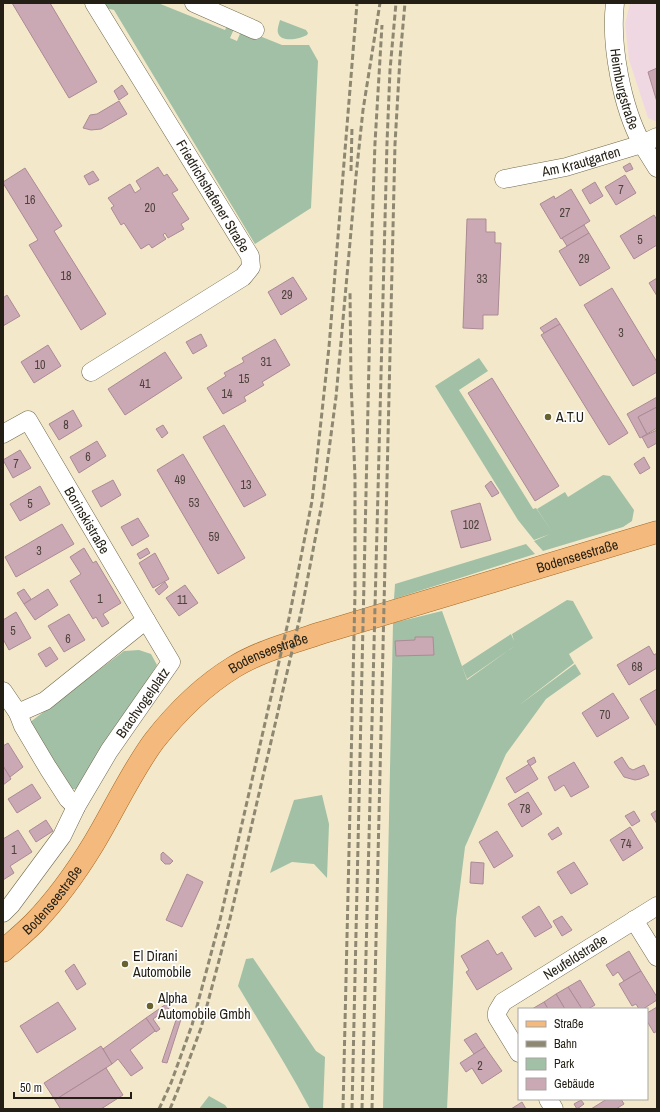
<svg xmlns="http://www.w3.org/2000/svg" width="660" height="1112" viewBox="0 0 660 1112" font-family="'Archivo Narrow',sans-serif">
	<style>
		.industrial { fill: #f0d8e2 }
		.green { fill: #a1c0a5 }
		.building { fill: #cba9b4; stroke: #ab8a95 }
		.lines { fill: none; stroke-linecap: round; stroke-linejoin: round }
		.minor-casing { stroke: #70684c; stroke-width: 19 }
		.primary-casing { stroke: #a66620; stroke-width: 23 }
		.minor { stroke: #fff; stroke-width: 18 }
		.primary { stroke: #f4ba7d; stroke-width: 22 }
		.rail { stroke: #8e8772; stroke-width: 3; stroke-dasharray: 6 3; stroke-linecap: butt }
		.poi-dot { fill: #68622f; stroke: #fff; stroke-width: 1.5 }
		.labels { text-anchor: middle; stroke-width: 3.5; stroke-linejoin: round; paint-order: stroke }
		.number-label { font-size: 12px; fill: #4d423c }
		.street-label { font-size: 14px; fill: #231f14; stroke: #fff }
		.poi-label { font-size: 14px; fill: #231f14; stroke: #fff; text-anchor: start }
	</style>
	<rect width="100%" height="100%" fill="#f3e9ca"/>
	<polygon class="industrial" points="630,3 657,3 657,122 648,118 629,60 625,24"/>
	<g class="green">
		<polygon points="102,3 158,3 225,30 227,26 234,29 230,38 237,41 242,29 282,45 309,45 318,61 311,208 255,244 114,10 105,8"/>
		<path d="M280 20 306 30 308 33 307 35C300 39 281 43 278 33 277 29 279 24 280 20Z"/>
		<polygon points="479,358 488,371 459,390 533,509 536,508 553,533 537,509 565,492 568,497 603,475 610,476 634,510 632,521 623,527 543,551 534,541 550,534 534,540 518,520 435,386"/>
		<polygon points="526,544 535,554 394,599 395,584"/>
		<polygon points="567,600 573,601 593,638 569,654 574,663 518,706 474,778 518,706 575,664 581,674 546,699 506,754 465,847 456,919 447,1109 383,1109 393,623 442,611 467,680 516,645 467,679 462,666 511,634 514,641 512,634"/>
		<polygon points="139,650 151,654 157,665 104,748 80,789 71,789 29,723 124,651"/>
		<polygon points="322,795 329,824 327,878 314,864 292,862 270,873 294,800"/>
		<path d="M253 958 316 1051 325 1057 323 1109H310C288 1067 262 1027 238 986L246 959Z"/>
		<polygon points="209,1096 225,1105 228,1109 199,1109"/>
	</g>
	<g class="building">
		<polygon points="12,3 50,3 97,82 69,98"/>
		<polygon points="657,68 657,102 648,72"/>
		<polygon points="122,85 128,94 119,100 114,91"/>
		<polygon points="119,101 127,114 101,129 91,130 83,128 90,115 97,114"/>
		<polygon points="630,163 633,169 626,172 623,167"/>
		<polygon points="158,167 164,176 167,174 178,190 172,193 189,219 181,224 184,229 168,238 165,233 163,235 166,239 152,248 149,244 141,249 124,223 121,225 111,208 114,206 108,198 130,184 135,193 141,189 136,181"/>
		<polygon points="25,168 62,226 54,231 106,314 81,330 29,245 38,240 3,183 3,182"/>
		<polygon points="93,171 99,180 89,185 84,176"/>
		<polygon points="625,175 636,193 616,205 605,187"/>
		<polygon points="595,182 603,196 590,204 582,190"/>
		<polygon points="571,189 590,221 561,239 540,204 554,196 555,199"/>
		<polygon points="654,215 657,220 657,245 634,259 620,236"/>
		<polygon points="467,219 486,219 486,232 495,232 495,243 501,243 498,315 483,315 483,329 463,328"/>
		<polygon points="584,225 589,233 567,246 562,238"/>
		<polygon points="589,233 610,268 580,286 559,251"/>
		<polygon points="293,277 307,299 281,315 268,292"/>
		<polygon points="657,278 657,296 649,283"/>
		<polygon points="612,288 657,362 657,372 633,386 584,305"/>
		<polygon points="7,295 20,316 3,326 3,298"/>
		<polygon points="556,318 560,324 544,333 540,328"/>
		<polygon points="560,324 628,433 609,445 541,335"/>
		<polygon points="201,334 207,346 193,354 186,342"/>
		<polygon points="275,339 290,365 262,382 264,385 244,397 246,401 223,414 207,388 226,376 224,373 244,362 242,358"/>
		<polygon points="48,345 61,366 34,383 21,362"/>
		<polygon points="165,352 182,378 125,415 108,389"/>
		<polygon points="492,378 559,486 535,501 468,393"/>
		<polygon points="657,397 657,407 638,417 647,434 640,438 627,414"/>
		<polygon points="657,407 657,428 647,434 638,417"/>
		<polygon points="73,410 82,426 59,440 49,424"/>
		<polygon points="163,425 168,433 162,438 156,429"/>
		<polygon points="224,425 266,495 244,507 203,437"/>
		<polygon points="657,430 657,443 648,448 642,437"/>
		<polygon points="97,441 106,456 79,473 70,457"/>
		<polygon points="20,450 31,468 13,478 3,460"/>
		<polygon points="183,454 245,558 218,574 157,470"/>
		<polygon points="644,457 650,468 640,474 634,464"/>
		<polygon points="113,480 121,495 101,507 92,491"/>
		<polygon points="491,481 499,493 492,497 485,486"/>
		<polygon points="40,486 50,504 20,521 10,504"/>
		<polygon points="480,503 491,540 461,548 451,511"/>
		<polygon points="138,518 149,536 132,546 121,527"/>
		<polygon points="62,524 74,544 16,577 5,557"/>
		<polygon points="84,548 93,563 96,561 121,603 103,614 109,623 102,627 96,617 93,619 70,581 81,574 70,557"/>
		<polygon points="147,548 150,553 140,559 137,554"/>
		<polygon points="155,553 169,579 153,588 139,563"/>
		<polygon points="165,582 168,587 159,595 155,590"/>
		<polygon points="185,585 198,603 179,616 166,598"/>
		<polygon points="24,589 31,599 24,604 17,593"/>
		<polygon points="48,589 58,605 35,620 24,604"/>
		<polygon points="16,612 31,638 9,650 3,639 3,620"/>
		<polygon points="69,614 85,640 64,652 48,626"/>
		<polygon points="415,637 433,637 434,655 396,656 395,641 415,640"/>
		<polygon points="649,646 654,655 657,653 657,668 629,685 617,665"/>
		<polygon points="50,647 58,659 46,667 38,654"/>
		<polygon points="657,689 657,727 640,699"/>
		<polygon points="613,693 629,718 597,737 582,713"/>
		<polygon points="8,743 23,767 10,777 3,766 3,746"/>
		<polygon points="534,757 536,762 530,766 527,761"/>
		<polygon points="622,757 629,768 633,770 644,765 649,775 640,779 635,780 624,777 614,762"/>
		<polygon points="574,762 589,787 571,797 564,785 555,791 548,777"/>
		<polygon points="529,764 538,779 515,793 506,778"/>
		<polygon points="3,766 11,779 3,785"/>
		<polygon points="32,784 41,798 17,813 8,799"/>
		<polygon points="528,792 542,814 522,827 508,804"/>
		<polygon points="657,810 657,824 651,814"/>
		<polygon points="634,811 640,821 632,826 625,816"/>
		<polygon points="46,820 53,831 36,842 29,831"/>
		<polygon points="558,827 562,834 552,840 548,834"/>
		<polygon points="630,827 643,848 623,861 610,840"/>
		<polygon points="18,830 32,852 10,866 14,873 3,880 3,839"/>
		<polygon points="497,831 513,856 494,868 479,842"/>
		<polygon points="163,852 173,861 170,864 165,864 161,860 161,854"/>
		<polygon points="471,862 484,863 483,884 470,883"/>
		<polygon points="574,862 588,884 571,894 557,872"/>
		<polygon points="187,874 203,882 182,927 166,920"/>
		<polygon points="539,906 552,927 535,937 522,917"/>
		<polygon points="562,916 572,930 562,936 553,921"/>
		<polygon points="488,940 497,955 502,952 512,969 477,990 466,972 469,970 461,956"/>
		<polygon points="629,951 641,971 624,981 618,972 613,976 606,965"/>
		<polygon points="74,964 86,984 77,990 65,971"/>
		<polygon points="641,971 657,997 657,1000 643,1009 639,1009 636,1004 632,1006 619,984"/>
		<polygon points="580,980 595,1005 588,1009 582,1009 568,987"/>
		<polygon points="568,987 582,1009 565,1009 556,994"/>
		<polygon points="556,994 565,1009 548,1009 544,1002"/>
		<polygon points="58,1002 76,1029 37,1053 20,1026"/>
		<polygon points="169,1002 172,1006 153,1019 160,1029 156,1032 146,1018"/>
		<polygon points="544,1002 548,1009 532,1009"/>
		<polygon points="657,1007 657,1031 654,1033 647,1021 647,1013"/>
		<polygon points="179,1011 183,1013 167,1063 162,1062"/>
		<polygon points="146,1018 155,1031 130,1050 143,1068 131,1076 118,1059 112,1064 103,1049"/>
		<polygon points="476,1033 485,1047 474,1054 464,1040"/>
		<polygon points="101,1046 112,1064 55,1100 44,1083"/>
		<polygon points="485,1047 502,1071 482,1084 472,1068 466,1072 460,1063"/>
		<polygon points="106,1068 123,1095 101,1109 59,1109 60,1108 55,1100"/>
		<polygon points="607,1099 621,1099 624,1104 616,1109 591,1109"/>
		<polygon points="581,1100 584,1104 577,1109 574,1104"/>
		<polygon points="522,1102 526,1109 511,1109"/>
	</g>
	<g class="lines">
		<g class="minor-casing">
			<g id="minor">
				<polyline points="194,3 255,30"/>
				<path id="s1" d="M615 3C610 45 622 107 642 144 647 152 652 160 657 168"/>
				<path id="s2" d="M504 179 566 167 642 144 657 137"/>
				<polyline points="91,372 243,277 251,267 250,256 94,3"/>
				<path id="s3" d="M3 434 28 420 146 620"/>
				<polyline points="3,691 18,713 23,726 48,768 68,799 76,807"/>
				<path id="s4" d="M3 913 11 905 62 836 76 807 109 751 171 662 146 620 45 701 18 713"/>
				<polyline points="634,920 657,957"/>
				<path id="s5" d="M519 1053 497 1017V1012L503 1002 657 906"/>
				<polyline points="548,1099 554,1109"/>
			</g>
		</g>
		<g class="primary-casing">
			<g id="primary">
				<path id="s6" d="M3 951C13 942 24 933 34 923 57 899 77 871 94 843 114 810 131 772 154 741 176 713 203 686 234 667 260 651 291 643 321 633L657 532"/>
			</g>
		</g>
		<use href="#minor" class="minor"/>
		<use href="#primary" class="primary"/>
		<g class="rail">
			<polyline points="351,171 352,127"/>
			<polyline points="159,1109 171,1083 192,1025 220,920 289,618 312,501 317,458 329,347 357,3"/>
			<polyline points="170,1109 179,1087 201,1028 229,923 302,608 322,503 336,397 356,176 363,110 380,3"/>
			<polyline points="343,1109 355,593 355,478 351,381 350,291"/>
			<polyline points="352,1109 372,230 375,143 382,25"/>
			<polyline points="362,1109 387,143 390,70 396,3"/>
			<polyline points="372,1109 395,144 400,58 405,3"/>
		</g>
	</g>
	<g class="poi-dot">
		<circle cx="548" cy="417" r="4"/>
		<circle cx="125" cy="964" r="4"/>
		<circle cx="150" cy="1006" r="4"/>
	</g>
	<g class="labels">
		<g class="number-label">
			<text x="621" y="194">7</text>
			<text x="30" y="204">16</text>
			<text x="150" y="212">20</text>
			<text x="565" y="217">27</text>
			<text x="640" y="244">5</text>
			<text x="584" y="263">29</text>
			<text x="66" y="280">18</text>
			<text x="482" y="283">33</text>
			<text x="287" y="299">29</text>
			<text x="621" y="337">3</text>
			<text x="266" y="366">31</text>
			<text x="40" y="369">10</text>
			<text x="244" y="383">15</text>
			<text x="145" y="388">41</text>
			<text x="227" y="398">14</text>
			<text x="66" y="429">8</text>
			<text x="88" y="461">6</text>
			<text x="16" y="468">7</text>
			<text x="180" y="484">49</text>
			<text x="246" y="489">13</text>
			<text x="194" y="507">53</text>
			<text x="30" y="508">5</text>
			<text x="471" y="529">102</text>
			<text x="214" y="541">59</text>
			<text x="39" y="555">3</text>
			<text x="100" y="603">1</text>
			<text x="182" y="604">11</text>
			<text x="13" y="635">5</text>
			<text x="68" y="643">6</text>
			<text x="637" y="671">68</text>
			<text x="605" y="719">70</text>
			<text x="525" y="813">78</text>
			<text x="626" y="848">74</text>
			<text x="14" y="854">1</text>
			<text x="480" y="1070">2</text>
		</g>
		<g class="street-label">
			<text dy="5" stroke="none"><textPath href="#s1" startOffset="87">Heimburgstraße</textPath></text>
			<text dy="5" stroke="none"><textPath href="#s2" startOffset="79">Am Krautgarten</textPath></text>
			<text transform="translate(213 196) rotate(59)" y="5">Friedrichshafener Straße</text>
			<text dy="5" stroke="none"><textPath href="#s3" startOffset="145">Borinskistraße</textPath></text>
			<text dy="5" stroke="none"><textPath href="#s6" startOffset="731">Bodenseestraße</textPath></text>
			<text dy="5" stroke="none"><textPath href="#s6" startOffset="407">Bodenseestraße</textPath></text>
			<text dy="5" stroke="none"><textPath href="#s4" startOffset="253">Brachvogelplatz</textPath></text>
			<text dy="5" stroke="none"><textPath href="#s6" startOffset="71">Bodenseestraße</textPath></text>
			<text dy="5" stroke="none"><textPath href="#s5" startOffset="144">Neufeldstraße</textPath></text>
		</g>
		<g class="poi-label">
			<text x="556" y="422">A.T.U</text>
			<text x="133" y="961">El Dirani<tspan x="133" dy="16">Automobile</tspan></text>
			<text x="158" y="1003">Alpha<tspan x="158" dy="16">Automobile Gmbh</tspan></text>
		</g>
	</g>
	<rect width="660" height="1112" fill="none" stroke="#231f14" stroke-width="8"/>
	<rect x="518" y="1008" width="130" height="92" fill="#ffffff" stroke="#a7a5a1"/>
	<rect x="526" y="1021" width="20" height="6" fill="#f4ba7d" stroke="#a7a5a1"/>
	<text x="554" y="1028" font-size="12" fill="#231f14">Straße</text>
	<rect x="526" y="1041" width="20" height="6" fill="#8e8772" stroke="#a7a5a1"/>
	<text x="554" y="1048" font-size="12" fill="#231f14">Bahn</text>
	<rect x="526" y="1058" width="20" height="12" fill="#a1c0a5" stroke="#a7a5a1"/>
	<text x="554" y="1068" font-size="12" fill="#231f14">Park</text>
	<rect x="526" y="1078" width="20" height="12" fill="#cba9b4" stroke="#a7a5a1"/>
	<text x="554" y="1088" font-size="12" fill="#231f14">Gebäude</text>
	<path d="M14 1092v6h117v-6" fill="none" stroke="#231f14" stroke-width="2"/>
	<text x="20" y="1092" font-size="12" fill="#231f14" stroke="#ffffff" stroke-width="3" paint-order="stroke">50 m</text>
</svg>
